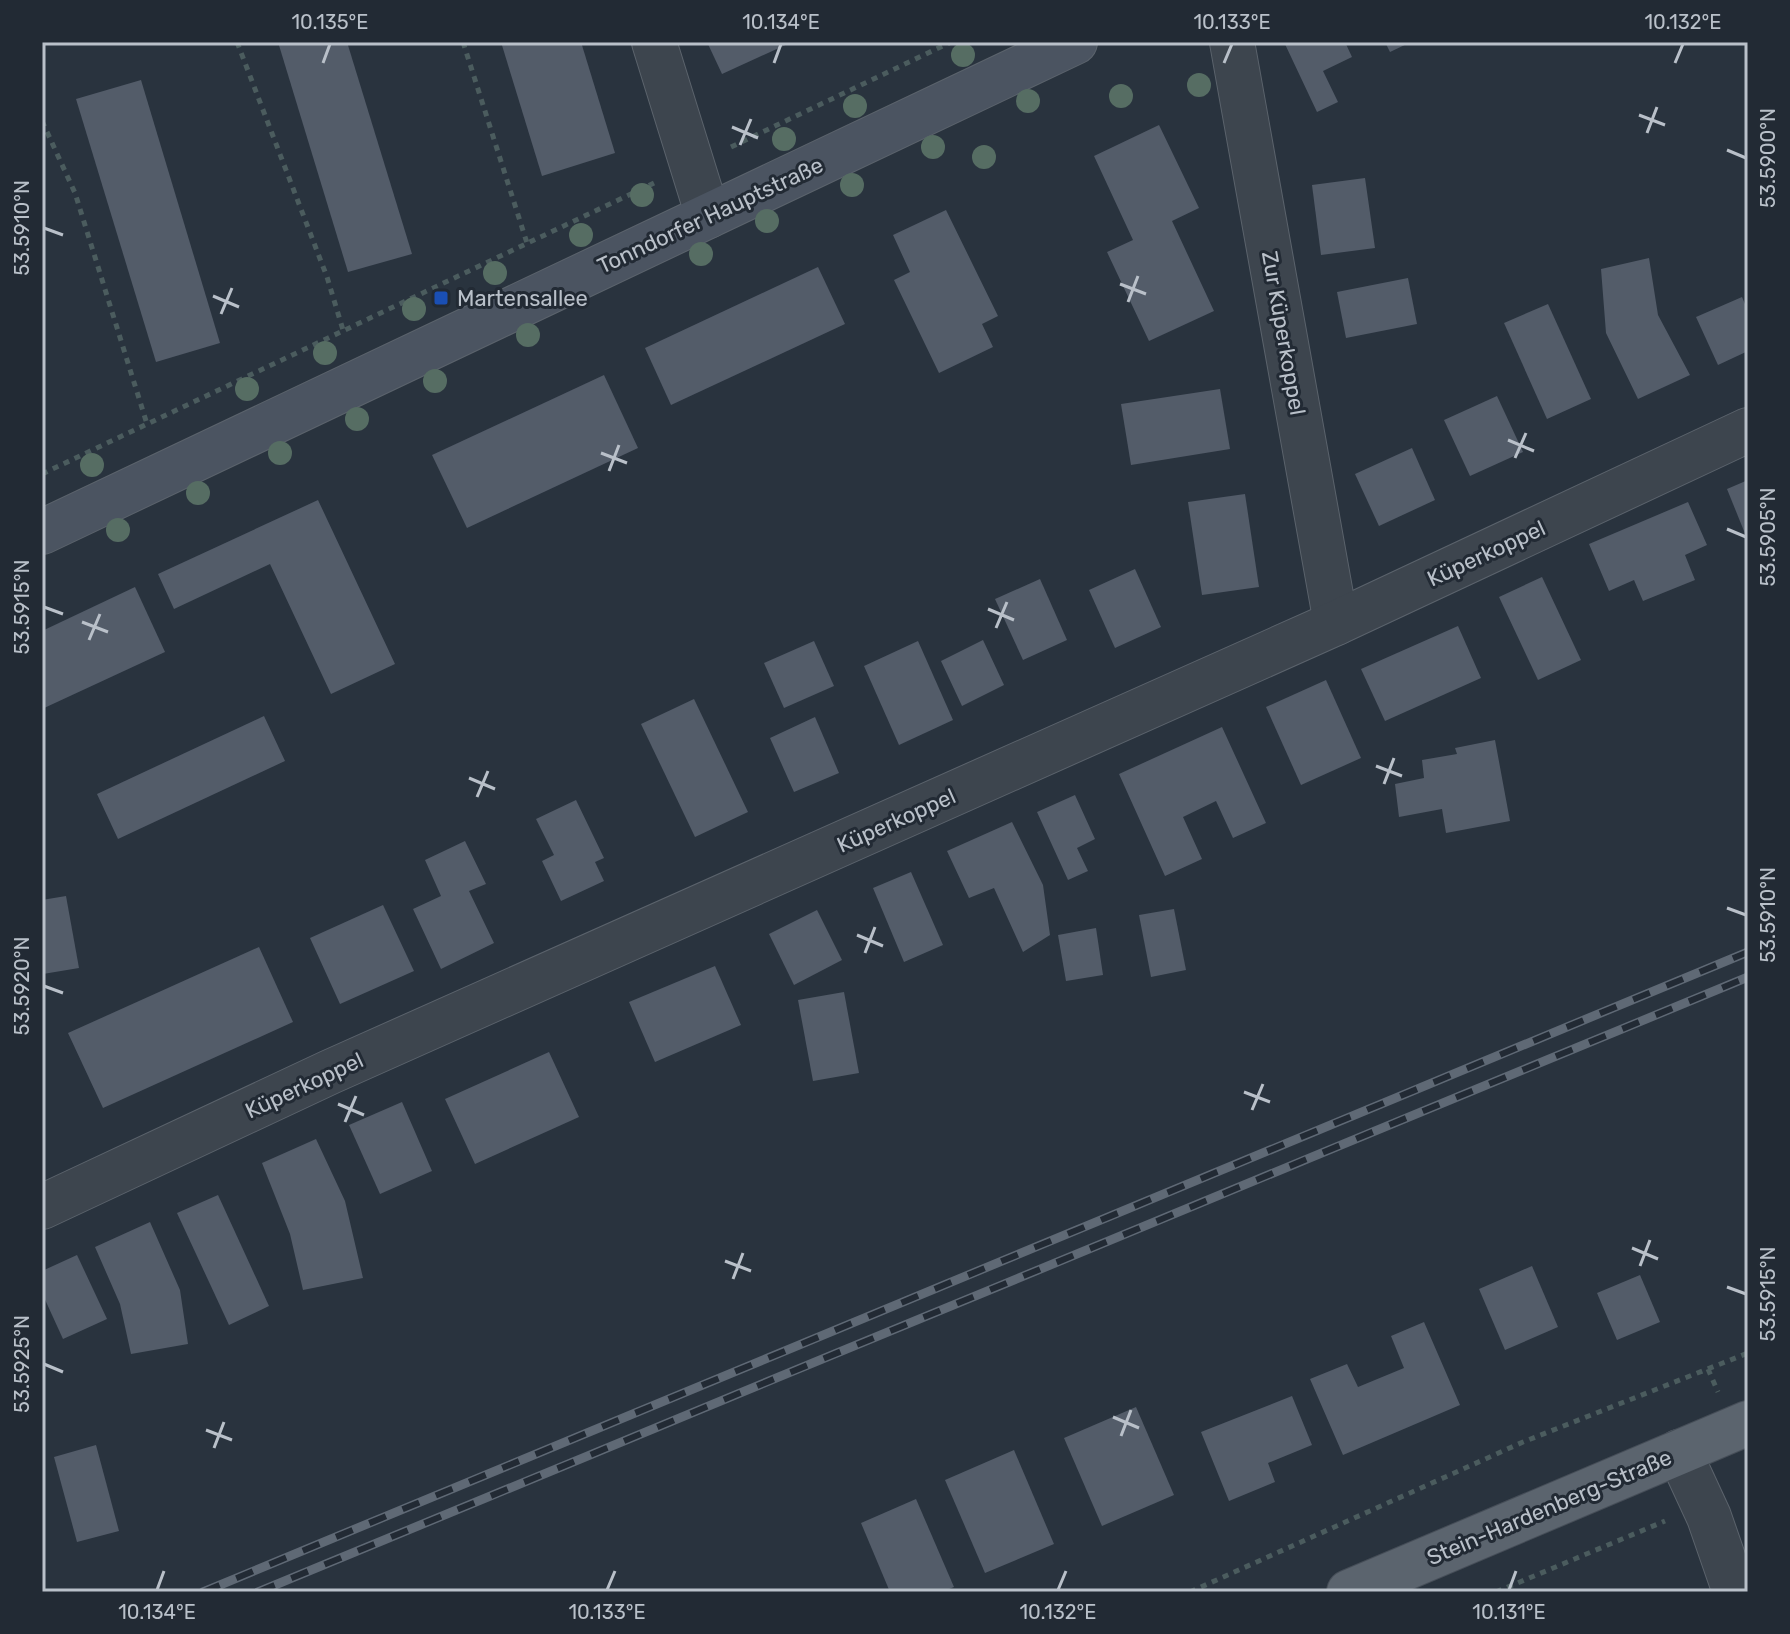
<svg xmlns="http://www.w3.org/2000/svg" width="1790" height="1634" viewBox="0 0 1790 1634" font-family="Rubik,sans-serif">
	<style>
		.building { fill: #535c69 }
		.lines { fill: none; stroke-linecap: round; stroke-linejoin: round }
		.minor-casing { stroke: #5b636c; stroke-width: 46 }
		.secondary-casing { stroke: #5b636c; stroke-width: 46 }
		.primary-casing { stroke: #464e58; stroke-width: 46 }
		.path { stroke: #4b5c5e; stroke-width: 5; stroke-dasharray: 6 6; stroke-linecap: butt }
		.minor { stroke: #3d454e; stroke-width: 44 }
		.secondary { stroke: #4b5461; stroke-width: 44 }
		.primary { stroke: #5b646e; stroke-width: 44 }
		.rail-casing { stroke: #5f6975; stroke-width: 9 }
		.rail { stroke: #222a34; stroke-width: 6; stroke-dasharray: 18; stroke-linecap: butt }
		.tree { fill: #566d63 }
		.ticks { fill: none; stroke: #b9c0c9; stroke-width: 3 }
		.transit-dot { fill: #1a4fb4; stroke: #222a34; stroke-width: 3 }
		.labels { text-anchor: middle; stroke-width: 6; stroke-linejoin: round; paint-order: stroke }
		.street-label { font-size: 22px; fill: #b9c0c9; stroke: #222a34 }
		.poi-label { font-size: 22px; fill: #b9c0c9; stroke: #222a34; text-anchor: start }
		.neatline { fill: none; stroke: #b9c0c9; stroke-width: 3 }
		.ticks-label { font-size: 20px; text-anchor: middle; fill: #b9c0c9 }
	</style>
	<rect width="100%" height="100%" fill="#29333e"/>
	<g class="building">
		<polygon points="278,42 347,42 412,254 348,272"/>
		<polygon points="501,42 581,42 615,153 542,176"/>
		<polygon points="707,42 792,42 722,74"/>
		<polygon points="1284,42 1345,42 1352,57 1323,71 1338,102 1317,112"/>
		<polygon points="1385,42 1411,42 1390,52"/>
		<polygon points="141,80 220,343 156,362 76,99"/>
		<polygon points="1159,125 1199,208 1172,221 1214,311 1149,341 1107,252 1133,240 1094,156"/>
		<polygon points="1365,178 1375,248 1321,255 1312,185"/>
		<polygon points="946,210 998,316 982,324 993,347 939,373 894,280 910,272 893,235"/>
		<polygon points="1649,258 1658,315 1690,375 1638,399 1606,333 1601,269"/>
		<polygon points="818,267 845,324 671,405 645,348"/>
		<polygon points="1408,278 1417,324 1346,338 1337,292"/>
		<polygon points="1742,297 1748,311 1748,351 1718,365 1696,317"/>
		<polygon points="1548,304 1591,399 1547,419 1504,323"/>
		<polygon points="604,375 638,448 467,528 432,455"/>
		<polygon points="1220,389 1230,449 1131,465 1121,404"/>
		<polygon points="1497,396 1523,452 1470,476 1444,420"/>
		<polygon points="1412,448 1435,500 1379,526 1355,474"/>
		<polygon points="1748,480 1748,541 1727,489"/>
		<polygon points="1245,494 1259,587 1202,595 1188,502"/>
		<polygon points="318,500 395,664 331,694 270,564 174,609 158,574"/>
		<polygon points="1688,502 1707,545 1685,555 1695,580 1643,601 1634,580 1609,591 1589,544"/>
		<polygon points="1135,569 1161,627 1115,648 1089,590"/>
		<polygon points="1542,577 1581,660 1538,680 1499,597"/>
		<polygon points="1040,579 1067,640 1023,660 995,599"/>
		<polygon points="135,587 165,652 42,709 42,631"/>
		<polygon points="1458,626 1481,678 1385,721 1361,669"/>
		<polygon points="983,640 1004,685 962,706 941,661"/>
		<polygon points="814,641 834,686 784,708 764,663"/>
		<polygon points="918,641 953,720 899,745 864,666"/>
		<polygon points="1326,680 1361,758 1301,785 1266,707"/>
		<polygon points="694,699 748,812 695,837 641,724"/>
		<polygon points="264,716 285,761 118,839 97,794"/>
		<polygon points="815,717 839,773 794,792 770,738"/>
		<polygon points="1222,727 1266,823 1233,838 1216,801 1183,817 1202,859 1165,876 1119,774"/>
		<polygon points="1495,740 1510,821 1446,833 1442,809 1399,817 1395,784 1424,778 1422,760 1457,754 1455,748"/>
		<polygon points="1075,795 1095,839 1077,848 1088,871 1068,880 1037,812"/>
		<polygon points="576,800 604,858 595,862 604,881 561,901 542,861 554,855 536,819"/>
		<polygon points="1012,822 1043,885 1050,935 1023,952 994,888 969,898 947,851"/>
		<polygon points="465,841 486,884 469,891 494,943 441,969 413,909 441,896 425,860"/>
		<polygon points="911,872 943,945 904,962 873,888"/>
		<polygon points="66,896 79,968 43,974 42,900"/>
		<polygon points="383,905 414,971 340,1004 310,938"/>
		<polygon points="1174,909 1186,970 1151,977 1139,915"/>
		<polygon points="817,910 842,960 794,985 769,934"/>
		<polygon points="1096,928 1103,975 1066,981 1058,935"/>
		<polygon points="259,947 293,1022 103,1108 68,1033"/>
		<polygon points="715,966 741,1025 655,1062 629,1002"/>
		<polygon points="844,992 859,1073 813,1081 798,1000"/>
		<polygon points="549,1052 579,1117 475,1164 445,1099"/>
		<polygon points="402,1102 432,1171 380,1194 349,1125"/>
		<polygon points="316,1139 345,1201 363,1278 303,1290 290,1234 262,1163"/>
		<polygon points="218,1195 269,1306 229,1325 177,1213"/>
		<polygon points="150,1222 180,1290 188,1344 131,1354 120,1304 95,1247"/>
		<polygon points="77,1255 107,1319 63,1339 42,1293 42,1271"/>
		<polygon points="1532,1266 1558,1327 1505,1350 1479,1289"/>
		<polygon points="1640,1275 1660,1322 1617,1340 1597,1293"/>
		<polygon points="1424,1322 1460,1405 1343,1455 1310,1379 1347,1364 1358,1387 1404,1368 1391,1336"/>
		<polygon points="1292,1396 1312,1445 1268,1463 1275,1482 1229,1501 1201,1432"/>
		<polygon points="1136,1407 1174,1495 1102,1526 1064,1438"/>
		<polygon points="96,1445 119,1531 77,1542 54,1457"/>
		<polygon points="1014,1450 1054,1544 985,1573 945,1480"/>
		<polygon points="916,1499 954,1587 942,1592 890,1592 861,1523"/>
	</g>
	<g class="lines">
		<g class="minor-casing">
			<g id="minor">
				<polyline points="654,42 708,216"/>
				<polyline points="1232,42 1336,623"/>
				<polyline points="42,1207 330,1072 1336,623 1748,430"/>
				<polyline points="1679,1452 1709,1517 1735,1592"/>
			</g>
		</g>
		<g class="secondary-casing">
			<polyline id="secondary" points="42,532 1075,42"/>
		</g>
		<g class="primary-casing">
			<polyline id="primary" points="1349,1592 1748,1423"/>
		</g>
		<g class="path">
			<polyline points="237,42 327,277 343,330"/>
			<polyline points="463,42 527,243"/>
			<polyline points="42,44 47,42"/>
			<polyline points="42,121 75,193 147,424"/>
			<polyline points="731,147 951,42"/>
			<polyline points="42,474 654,183"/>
			<polyline points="1708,1369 1718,1392"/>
			<polyline points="1190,1592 1523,1442 1748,1353"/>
			<polyline points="1496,1592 1665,1521"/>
		</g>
		<use href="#minor" class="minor"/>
		<use href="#secondary" class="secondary"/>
		<use href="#primary" class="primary"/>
		<g class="rail-casing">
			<g id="rail">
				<polyline points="203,1592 1748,952"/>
				<polyline points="258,1592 1748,977"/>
			</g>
		</g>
		<use href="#rail" class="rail"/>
	</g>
	<g class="tree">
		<circle cx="963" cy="55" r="12"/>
		<circle cx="1199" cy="85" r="12"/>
		<circle cx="1121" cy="96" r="12"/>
		<circle cx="1028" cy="101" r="12"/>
		<circle cx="855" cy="106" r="12"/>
		<circle cx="784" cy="139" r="12"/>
		<circle cx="933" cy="147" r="12"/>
		<circle cx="984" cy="157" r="12"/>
		<circle cx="852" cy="185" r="12"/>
		<circle cx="642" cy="195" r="12"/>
		<circle cx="767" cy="221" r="12"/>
		<circle cx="581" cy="235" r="12"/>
		<circle cx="701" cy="254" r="12"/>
		<circle cx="495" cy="273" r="12"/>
		<circle cx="414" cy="309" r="12"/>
		<circle cx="528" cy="335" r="12"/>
		<circle cx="325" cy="353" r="12"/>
		<circle cx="435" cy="381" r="12"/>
		<circle cx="247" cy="389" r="12"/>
		<circle cx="357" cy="419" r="12"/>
		<circle cx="280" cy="453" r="12"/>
		<circle cx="92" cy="465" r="12"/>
		<circle cx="198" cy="493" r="12"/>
		<circle cx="118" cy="530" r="12"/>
	</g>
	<path class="ticks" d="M323 63 330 44M774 63 781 44M1224 63 1232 44M1675 63 1683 44M1639 115 1665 125M732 127 758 138M1647 133 1657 107M740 145 751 119M1727 150 1746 158M44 228 63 235M1120 284 1146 294M213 296 239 307M1128 302 1138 276M221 314 232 288M1508 440 1534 451M601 453 627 463M1515 458 1526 433M609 471 619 445M1727 529 1746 537M44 607 63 614M988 609 1014 620M82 622 108 632M996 628 1007 602M89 640 100 614M1376 766 1402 776M469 778 495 789M1384 784 1394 758M477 797 488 771M1727 908 1746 915M857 935 883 946M865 953 875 927M44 986 63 993M1244 1092 1270 1102M338 1104 364 1115M1252 1110 1263 1084M345 1122 356 1096M1632 1248 1658 1259M725 1261 751 1271M1640 1266 1650 1240M733 1279 743 1253M1727 1287 1746 1294M44 1364 63 1372M1113 1417 1139 1428M206 1430 232 1440M1121 1436 1131 1410M214 1448 224 1422M157 1590 164 1571M607 1590 615 1571M1058 1590 1066 1571M1509 1590 1516 1571"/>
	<rect class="transit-dot" x="433" y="290" width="16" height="16" rx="4"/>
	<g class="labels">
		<g class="street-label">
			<text transform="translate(710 215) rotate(-25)" y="8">Tonndorfer Hauptstraße</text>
			<text transform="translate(1284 333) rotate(80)" y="8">Zur Küperkoppel</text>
			<text transform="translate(1486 553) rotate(-25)" y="8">Küperkoppel</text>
			<text transform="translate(896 820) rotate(-24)" y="8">Küperkoppel</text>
			<text transform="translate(304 1085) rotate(-25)" y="8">Küperkoppel</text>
			<text transform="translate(1549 1507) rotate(-23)" y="8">Stein-Hardenberg-Straße</text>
		</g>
		<g class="poi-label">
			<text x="457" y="306">Martensallee</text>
		</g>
	</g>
	<rect width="1790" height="1634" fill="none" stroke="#222a34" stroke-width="88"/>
	<rect x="44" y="44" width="1702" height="1546" class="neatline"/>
	<g class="ticks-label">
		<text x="330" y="29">10.135°E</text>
		<text x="781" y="29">10.134°E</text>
		<text x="1232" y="29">10.133°E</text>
		<text x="1683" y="29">10.132°E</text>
		<text transform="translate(1768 158) rotate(-90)" y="7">53.5900°N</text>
		<text transform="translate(22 228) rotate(-90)" y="7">53.5910°N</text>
		<text transform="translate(1768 537) rotate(-90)" y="7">53.5905°N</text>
		<text transform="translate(22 607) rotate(-90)" y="7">53.5915°N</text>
		<text transform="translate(1768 915) rotate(-90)" y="7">53.5910°N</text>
		<text transform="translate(22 986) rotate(-90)" y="7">53.5920°N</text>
		<text transform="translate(1768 1294) rotate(-90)" y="7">53.5915°N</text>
		<text transform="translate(22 1364) rotate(-90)" y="7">53.5925°N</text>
		<text x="157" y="1619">10.134°E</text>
		<text x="607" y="1619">10.133°E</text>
		<text x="1058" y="1619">10.132°E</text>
		<text x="1509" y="1619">10.131°E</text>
	</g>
</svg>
